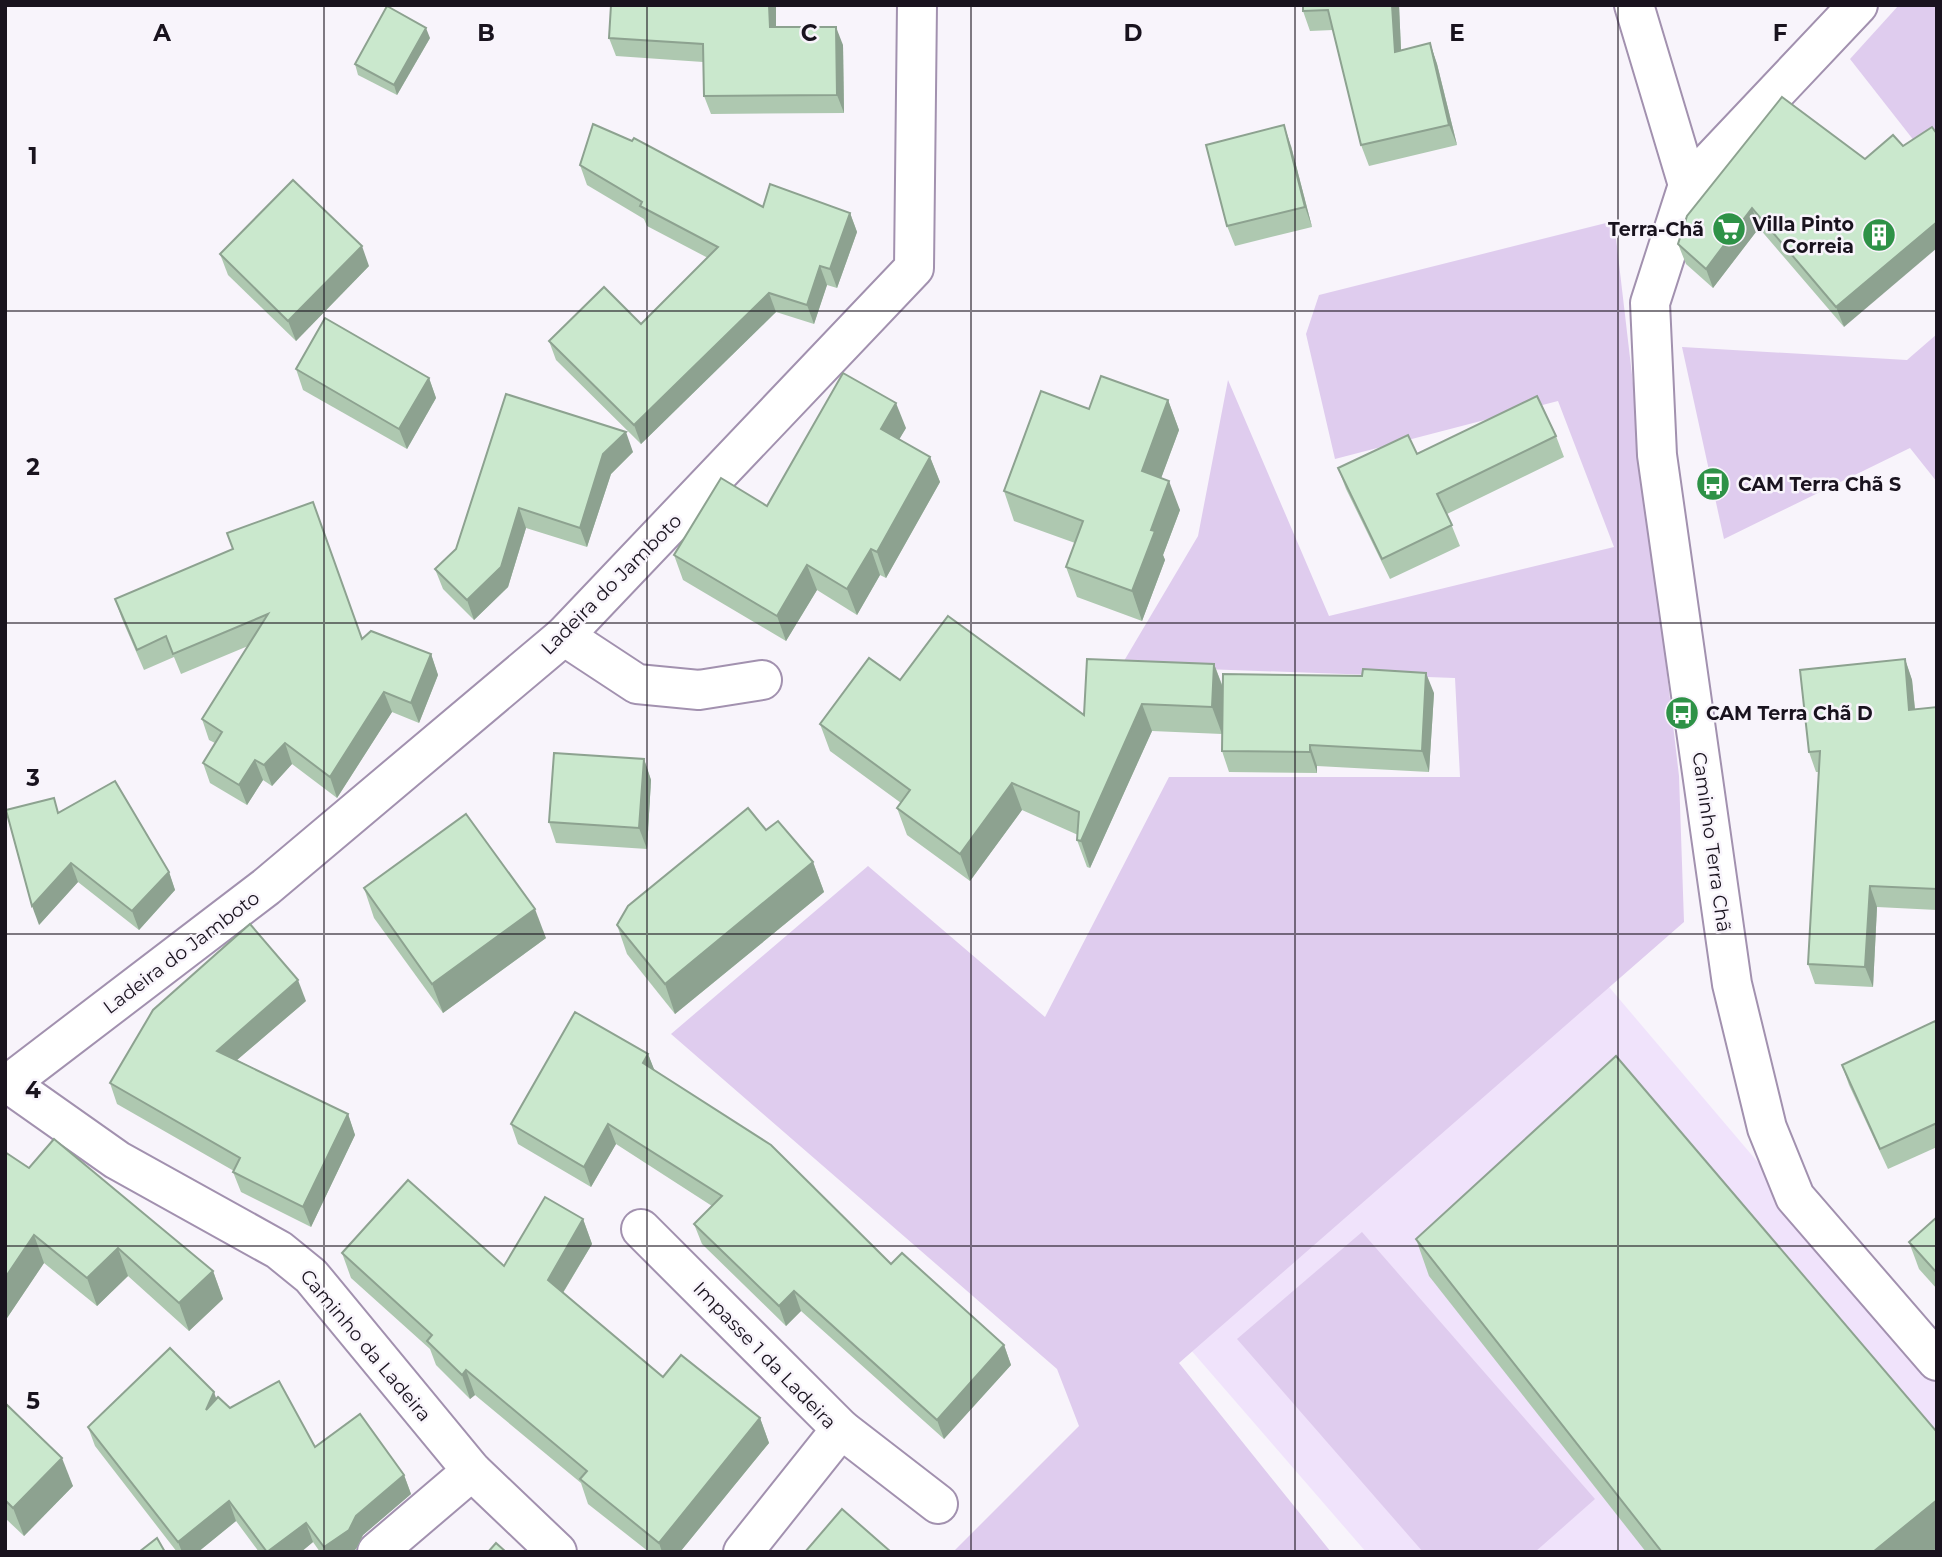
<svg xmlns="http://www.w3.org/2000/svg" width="1942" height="1557" viewBox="0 0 1942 1557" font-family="Montserrat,sans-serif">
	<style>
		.built { fill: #f0e3fb }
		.green { fill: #dfccee }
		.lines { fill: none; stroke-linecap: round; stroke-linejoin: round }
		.street-casing { stroke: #a291af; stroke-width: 42 }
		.street { stroke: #fff; stroke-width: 38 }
		.wall { fill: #aec8b0 }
		.shaded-wall { fill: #8da290 }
		.building { fill: #cae8cd; stroke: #8da290; stroke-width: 2 }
		.grid { fill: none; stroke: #19131e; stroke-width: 2; stroke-opacity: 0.55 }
		.labels { text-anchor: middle; stroke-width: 5; stroke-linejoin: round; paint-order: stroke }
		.poi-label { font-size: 19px; font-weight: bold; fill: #19131e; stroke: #f8f4fb; text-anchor: end }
		.street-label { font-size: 19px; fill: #19131e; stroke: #f8f4fb }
		.grid-label { font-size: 23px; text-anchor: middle; font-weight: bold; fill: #19131e; stroke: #f8f4fb; stroke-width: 5; stroke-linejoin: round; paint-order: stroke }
	</style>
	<rect width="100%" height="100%" fill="#f8f4fb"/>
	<polygon class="built" points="1587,961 1937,1373 1937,1552 1366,1552 1098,1243"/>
	<g class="green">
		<polygon points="1899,5 1937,5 1937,170 1850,59"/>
		<polygon points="1614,221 1679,776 1684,922 1179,1363 1331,1552 953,1552 1079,1426 1057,1369 671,1034 868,866 1045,1017 1169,777 1460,777 1455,678 1121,666 1198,536 1228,380 1329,616 1614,547 1558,401 1335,459 1306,334 1319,295"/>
		<polygon points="1937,334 1937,482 1910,448 1724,539 1682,347 1907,360"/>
		<polygon points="1362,1232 1595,1499 1535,1552 1423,1552 1237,1339"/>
	</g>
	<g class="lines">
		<g class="street-casing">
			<g id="street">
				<polyline points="1634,5 1688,185"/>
				<polyline points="1858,5 1688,185 1650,303 1657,455 1732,984 1767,1128 1795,1197 1937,1361"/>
				<polyline points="564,636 637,684 699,690 762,680"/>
				<polyline points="5,1081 117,1160 279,1250 311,1276 472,1471 557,1552"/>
				<polyline points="8,1084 266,887 564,636 914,268 917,5"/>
				<polyline points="641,1229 841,1429 743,1552"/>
				<polyline points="841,1429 938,1504"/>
				<polyline points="377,1552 472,1471"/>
			</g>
		</g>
		<use href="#street" class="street"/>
	</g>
	<g class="wall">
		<polygon points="611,5 776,5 776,27 843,45 844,113 711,114 704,96 703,62 616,56 609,38"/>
		<polygon points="1303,5 1399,5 1401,50 1430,43 1437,64 1457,145 1369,166 1361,145 1333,30 1310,31 1303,11"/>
		<polygon points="430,38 397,95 358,75 355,64"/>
		<polygon points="1782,97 1844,327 1759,228 1713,288 1686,264 1678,244"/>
		<polygon points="1291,146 1312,227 1235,246 1227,226"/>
		<polygon points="580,165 763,207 850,213 857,232 837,288 827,285 814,324 776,312 641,444 556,360 549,341 641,324 708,258 647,226 644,219 587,185"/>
		<polygon points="220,254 369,266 296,341 228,275"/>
		<polygon points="296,369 429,378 436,398 407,449 303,390"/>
		<polygon points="506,394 633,452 611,474 587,547 526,528 508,587 474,620 443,589 435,569 456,549"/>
		<polygon points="1168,400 1179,430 1161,478 1180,510 1163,555 1165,560 1142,621 1077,597 1066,567 1075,543 1014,521 1004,491 1089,409"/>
		<polygon points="906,428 899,439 930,457 940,482 886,578 880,575 857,615 817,590 786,641 683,580 674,555 767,506"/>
		<polygon points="1556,436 1564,457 1447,514 1460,546 1390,579 1346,489 1338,468 1417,454"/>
		<polygon points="233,549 363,639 431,654 438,675 419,723 392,712 337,798 292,764 272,786 263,780 247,805 210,783 203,763 215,743 209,740 202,719 248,646 181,674 174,657 144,670 122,619 115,599"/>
		<polygon points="1905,659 1912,680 1915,709 1937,707 1937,910 1877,907 1873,987 1815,984 1808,964 1819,772 1816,772 1809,752"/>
		<polygon points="1214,664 1223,687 1434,693 1429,772 1317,766 1317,773 1229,772 1222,751 1222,734 1152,731 1090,868 1087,867 1077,840 1078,835 1022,810 970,881 907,835 897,808 901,803 830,751 820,724 900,680 1084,715"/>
		<polygon points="644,759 651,780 647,849 556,843 549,822"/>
		<polygon points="59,812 169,872 175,890 139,930 78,882 39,925"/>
		<polygon points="766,830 813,862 824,892 675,1014 627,954 617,925"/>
		<polygon points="364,888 546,938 443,1013 374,918"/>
		<polygon points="306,1001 237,1060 348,1114 355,1135 311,1227 241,1192 233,1172 234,1171 117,1104 110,1083"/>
		<polygon points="1937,1026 1937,1147 1888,1169 1849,1085 1842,1065"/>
		<polygon points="648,1054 654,1070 891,1264 1004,1345 1011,1365 944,1439 801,1311 786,1326 702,1244 694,1224 712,1206 616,1144 591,1187 518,1144 511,1124"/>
		<polygon points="29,1168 213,1271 223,1299 189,1331 128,1276 97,1306 44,1263 5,1321"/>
		<polygon points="1937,1217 1937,1289 1919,1269 1909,1242"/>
		<polygon points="583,1219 592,1244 563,1293 663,1377 760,1418 769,1443 680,1552 649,1552 588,1504 581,1483 475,1395 470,1399 436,1365 430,1349 351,1278 342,1253 504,1266"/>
		<polygon points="1416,1239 1932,1552 1646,1552 1429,1276"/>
		<polygon points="216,1399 230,1408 315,1447 404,1475 411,1494 363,1535 356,1549 352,1552 320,1552 313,1542 301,1552 259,1552 236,1521 198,1552 177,1552 95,1446 88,1427"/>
		<polygon points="5,1403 73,1486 24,1536 5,1518"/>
	</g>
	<g class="shaded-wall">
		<polygon points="769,5 776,5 776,46 770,27"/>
		<polygon points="1392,5 1399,5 1402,72 1395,52"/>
		<polygon points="836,27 843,45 844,113 837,95"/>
		<polygon points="426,28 430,38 397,95 394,85"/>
		<polygon points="1430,43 1437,64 1457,145 1449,125"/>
		<polygon points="1284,125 1291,146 1312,227 1305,207"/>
		<polygon points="1752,208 1759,228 1713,288 1706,269"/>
		<polygon points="850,213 857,232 837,288 830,269"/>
		<polygon points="1937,222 1937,248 1844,327 1836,307"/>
		<polygon points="362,246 369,266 296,341 288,321"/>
		<polygon points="820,266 827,285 814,324 807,305"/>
		<polygon points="769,293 776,312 641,444 634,425"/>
		<polygon points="429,378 436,398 407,449 399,429"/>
		<polygon points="1168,400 1179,430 1153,500 1142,471"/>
		<polygon points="896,403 906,428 890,455 881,429"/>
		<polygon points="626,432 633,452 611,474 587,547 580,528 603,454"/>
		<polygon points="930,457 940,482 886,578 877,552"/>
		<polygon points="1169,481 1180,510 1163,555 1165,560 1142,621 1132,591 1151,530"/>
		<polygon points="519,508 526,528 508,587 474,620 467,600"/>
		<polygon points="871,549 880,575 857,615 847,589"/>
		<polygon points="807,565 817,590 786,641 777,616"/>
		<polygon points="431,654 438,675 419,723 411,703"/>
		<polygon points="1905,659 1912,680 1917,730 1909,710"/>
		<polygon points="1214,664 1224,691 1222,734 1212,707"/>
		<polygon points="1426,673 1434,693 1429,772 1422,751"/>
		<polygon points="384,692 392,712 337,798 330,777"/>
		<polygon points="1142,704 1152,731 1090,868 1081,841"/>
		<polygon points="285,743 292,764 272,786 264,765"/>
		<polygon points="1310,745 1317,766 1317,773 1310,752"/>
		<polygon points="644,759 651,780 647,849 639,828"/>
		<polygon points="255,760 263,780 247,805 239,785"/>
		<polygon points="1012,783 1022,810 970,881 960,854"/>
		<polygon points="813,862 824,892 675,1014 665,984"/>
		<polygon points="71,863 78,882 39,925 32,906"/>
		<polygon points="169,872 175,890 139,930 132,911"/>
		<polygon points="1870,886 1877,907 1873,987 1865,967"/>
		<polygon points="535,909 546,938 443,1013 432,984"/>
		<polygon points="298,980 306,1001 224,1071 217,1051"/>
		<polygon points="648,1054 656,1074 643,1063"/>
		<polygon points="348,1114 355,1135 311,1227 303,1207"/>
		<polygon points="608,1124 616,1144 591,1187 584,1167"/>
		<polygon points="583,1219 592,1244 556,1304 548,1280"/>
		<polygon points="34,1235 44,1263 5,1321 5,1278"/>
		<polygon points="118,1248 128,1276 97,1306 87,1278"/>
		<polygon points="213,1271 223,1299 189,1331 179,1303"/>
		<polygon points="794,1291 801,1311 786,1326 779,1306"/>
		<polygon points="1004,1345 1011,1365 944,1439 937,1420"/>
		<polygon points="466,1370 475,1395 470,1399 462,1375"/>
		<polygon points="214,1392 221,1412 206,1410"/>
		<polygon points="760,1418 769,1443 680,1552 662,1552 659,1543"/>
		<polygon points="62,1458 73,1486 24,1536 13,1508"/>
		<polygon points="404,1475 411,1494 363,1535 356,1549 352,1552 325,1552 324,1547 356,1516"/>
		<polygon points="1937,1500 1937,1548 1932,1552 1873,1552"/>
		<polygon points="229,1501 236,1521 198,1552 182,1552 178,1542"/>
		<polygon points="306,1523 313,1542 301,1552 267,1552"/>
	</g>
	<g class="building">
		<polygon points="611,5 769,5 770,27 836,27 837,95 704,96 703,44 609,38"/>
		<polygon points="1303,5 1392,5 1395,52 1430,43 1449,125 1361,145 1328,10 1303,11"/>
		<polygon points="387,6 426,28 394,85 355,64"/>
		<polygon points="1782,97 1865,159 1893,135 1903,146 1932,127 1937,134 1937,222 1836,307 1752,208 1706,269 1678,244 1687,216"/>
		<polygon points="593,124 632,141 634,138 763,207 770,184 850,213 830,269 820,266 807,305 769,293 634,425 549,341 604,287 641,324 718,247 640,206 642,202 580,165"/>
		<polygon points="1284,125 1305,207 1227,226 1206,145"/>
		<polygon points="293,180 362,246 288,321 220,254"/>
		<polygon points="325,318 429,378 399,429 296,369"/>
		<polygon points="843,373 896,403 881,429 930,457 877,552 871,549 847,589 807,565 777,616 674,555 721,478 767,506"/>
		<polygon points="1101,376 1168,400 1142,471 1169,481 1151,530 1155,531 1132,591 1066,567 1083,521 1004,491 1041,391 1089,409"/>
		<polygon points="506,394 626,432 603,454 580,528 519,508 501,567 467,600 435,569 456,549"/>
		<polygon points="1537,396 1556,436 1437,494 1452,525 1382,559 1338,468 1408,435 1417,454"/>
		<polygon points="313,502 362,639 371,631 431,654 411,703 384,692 330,777 285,743 264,765 255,760 239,785 203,763 222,732 202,719 268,614 173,654 166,636 137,650 115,599 233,549 227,533"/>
		<polygon points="948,616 1084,715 1087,659 1214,664 1212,707 1142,704 1081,841 1077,840 1079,812 1012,783 960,854 897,808 910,790 820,724 869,658 900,680"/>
		<polygon points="1905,659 1909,710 1937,707 1937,889 1870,886 1865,967 1808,964 1820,751 1809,752 1800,670"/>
		<polygon points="1363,669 1426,673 1422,751 1310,745 1310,752 1222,751 1223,674 1362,676"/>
		<polygon points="554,753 644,759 639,828 549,822"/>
		<polygon points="115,781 169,872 132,911 71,863 32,906 6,810 54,798 58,813"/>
		<polygon points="748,808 766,830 778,821 813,862 665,984 617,925 628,906"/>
		<polygon points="466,814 535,909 432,984 364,888"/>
		<polygon points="250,924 298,980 217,1051 348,1114 303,1207 233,1172 240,1158 110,1083 153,1010"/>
		<polygon points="575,1012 648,1054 643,1063 771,1145 891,1264 902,1253 1004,1345 937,1420 794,1291 779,1306 694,1224 722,1196 608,1124 584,1167 511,1124"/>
		<polygon points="1935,1021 1937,1026 1937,1123 1880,1149 1842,1065"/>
		<polygon points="1616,1056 1937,1432 1937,1500 1873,1552 1662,1552 1416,1239"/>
		<polygon points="54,1139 213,1271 179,1303 118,1248 87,1278 34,1235 5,1278 5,1152 29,1168"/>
		<polygon points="408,1180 504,1266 545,1197 583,1219 548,1280 663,1377 681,1355 760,1418 659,1543 580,1479 587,1471 466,1370 462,1375 427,1341 432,1335 342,1253"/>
		<polygon points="1937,1217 1937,1273 1909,1242"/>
		<polygon points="170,1348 214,1392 206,1410 218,1397 230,1408 279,1381 315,1447 360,1414 404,1475 356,1516 349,1530 324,1547 306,1523 267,1552 229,1501 178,1542 88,1427"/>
		<polygon points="5,1403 62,1458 13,1508 5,1500"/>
		<polygon points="842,1509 891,1552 805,1552"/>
		<polygon points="157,1538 165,1552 139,1552"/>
		<polygon points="496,1543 506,1552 488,1552"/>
	</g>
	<path class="grid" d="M324 5V1552M647 5V1552M971 5V1552M1295 5V1552M1618 5V1552M5 311H1937M5 623H1937M5 934H1937M5 1246H1937"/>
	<defs>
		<g id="supermarket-disc" transform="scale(1.75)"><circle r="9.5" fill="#2e9247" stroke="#f8f4fb"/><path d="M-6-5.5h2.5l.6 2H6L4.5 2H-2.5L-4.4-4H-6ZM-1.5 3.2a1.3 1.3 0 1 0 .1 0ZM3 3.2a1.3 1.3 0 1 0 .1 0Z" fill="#fff"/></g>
		<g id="building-disc" transform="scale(1.75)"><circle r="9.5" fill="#2e9247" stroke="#f8f4fb"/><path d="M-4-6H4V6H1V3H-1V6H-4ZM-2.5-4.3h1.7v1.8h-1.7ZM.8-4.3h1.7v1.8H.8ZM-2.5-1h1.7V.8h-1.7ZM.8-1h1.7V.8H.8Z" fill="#fff"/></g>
		<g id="bus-disc" transform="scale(1.75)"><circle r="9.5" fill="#2e9247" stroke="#f8f4fb"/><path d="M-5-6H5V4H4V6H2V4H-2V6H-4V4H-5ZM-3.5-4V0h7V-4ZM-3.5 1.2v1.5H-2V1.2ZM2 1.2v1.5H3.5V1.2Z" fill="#fff"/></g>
	</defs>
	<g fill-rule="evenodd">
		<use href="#supermarket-disc" x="1729" y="229"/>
		<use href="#building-disc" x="1879" y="235"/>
		<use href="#bus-disc" x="1713" y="484"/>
		<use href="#bus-disc" x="1682" y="713"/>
	</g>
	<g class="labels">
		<g class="poi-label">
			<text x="1854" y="231">Villa Pinto<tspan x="1854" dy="22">Correia</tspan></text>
			<text x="1704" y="236">Terra-Chã</text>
			<text x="1738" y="491" text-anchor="start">CAM Terra Chã S</text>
			<text x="1706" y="720" text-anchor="start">CAM Terra Chã D</text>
		</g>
		<g class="street-label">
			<text transform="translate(611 584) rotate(-45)" y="7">Ladeira do Jamboto</text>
			<text transform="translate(1712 842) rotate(82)" y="7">Caminho Terra Chã</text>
			<text transform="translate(181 952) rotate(-37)" y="7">Ladeira do Jamboto</text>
			<text transform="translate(366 1345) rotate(50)" y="7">Caminho da Ladeira</text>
			<text transform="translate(765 1355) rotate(46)" y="7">Impasse 1 da Ladeira</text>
		</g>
	</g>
	<g class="grid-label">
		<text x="162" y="41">A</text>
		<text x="486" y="41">B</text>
		<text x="809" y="41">C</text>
		<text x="1133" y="41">D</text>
		<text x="1457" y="41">E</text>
		<text x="1780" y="41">F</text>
		<text x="33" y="164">1</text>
		<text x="33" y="475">2</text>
		<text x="33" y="786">3</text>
		<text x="33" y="1098">4</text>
		<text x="33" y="1409">5</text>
	</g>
	<rect width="1942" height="1557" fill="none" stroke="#19131e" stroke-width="14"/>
</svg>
